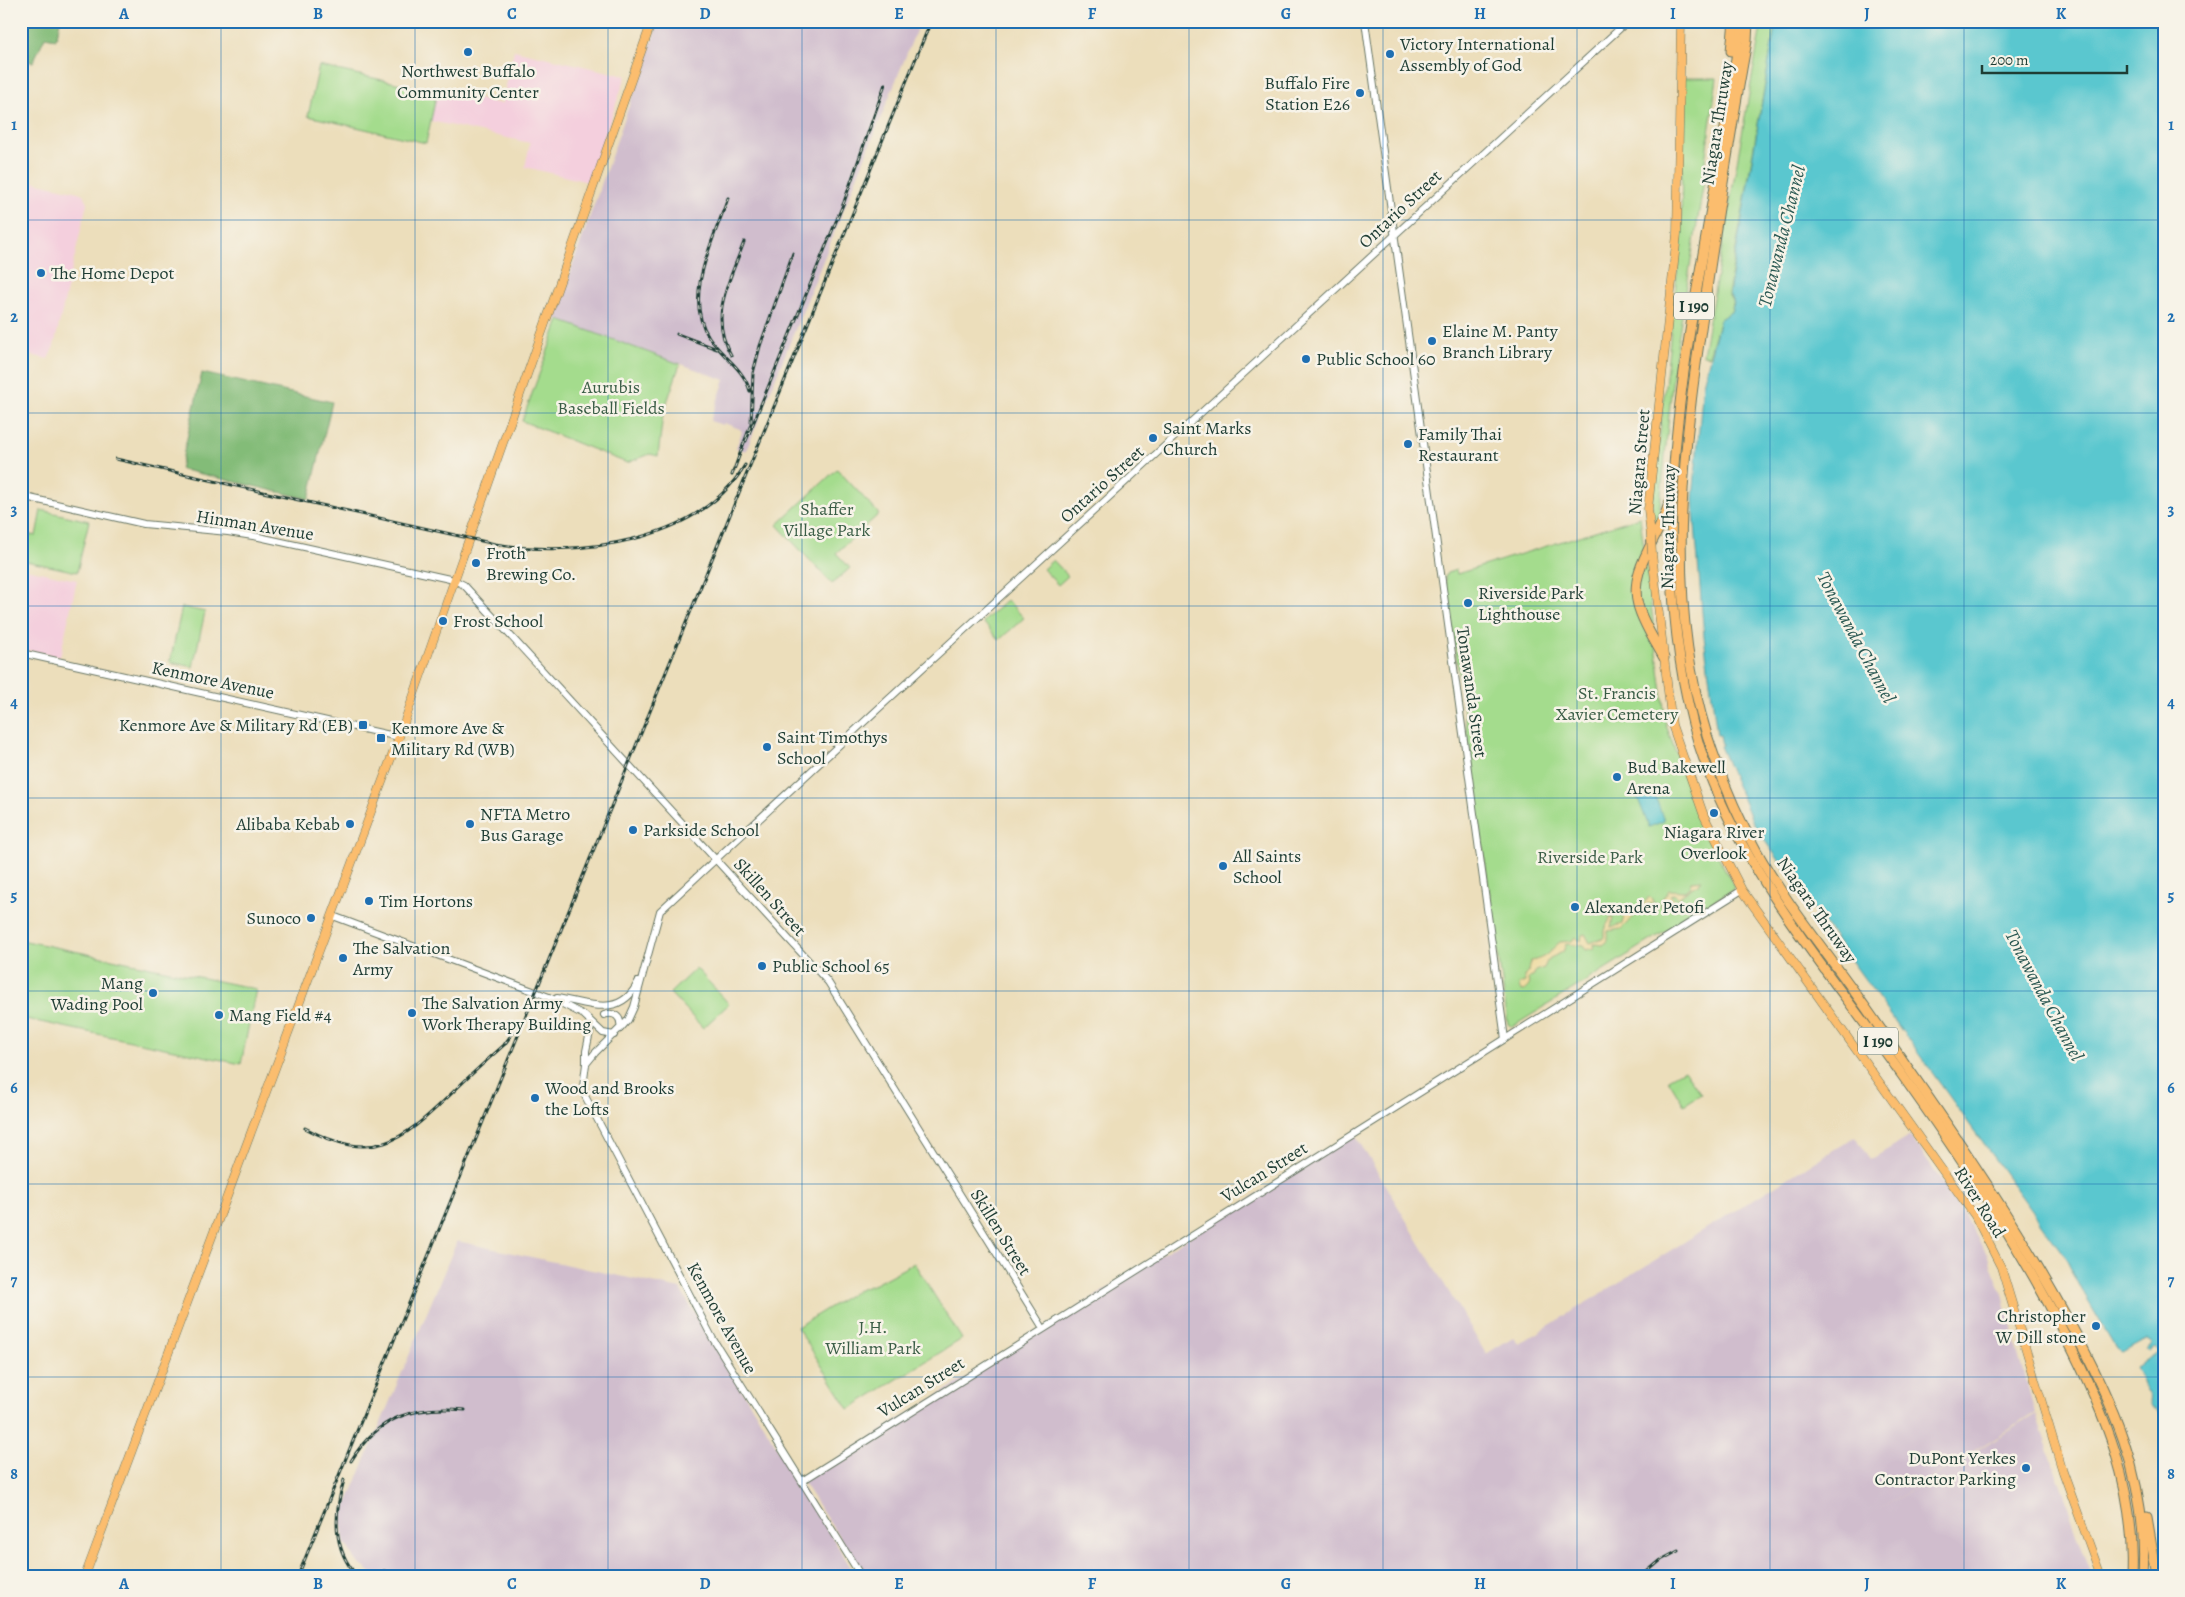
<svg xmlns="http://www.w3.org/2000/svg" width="2185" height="1597" viewBox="0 0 2185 1597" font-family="Alegreya,serif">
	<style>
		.built { fill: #f4cfdd }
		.industrial { fill: #d0bdcd }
		.green { fill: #a4dc8d; stroke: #628c60 }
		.forest { fill: #83bc78; stroke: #517c56 }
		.sand { fill: #eeda9e; stroke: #868c69 }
		.water { fill: #5ac7cf; stroke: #3c8282 }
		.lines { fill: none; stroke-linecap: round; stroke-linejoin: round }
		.minor-casing { stroke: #677563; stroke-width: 8 }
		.major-casing { stroke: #677563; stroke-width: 9 }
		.highway-casing { stroke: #677563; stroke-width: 11 }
		.minor { stroke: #fff; stroke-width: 6 }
		.major { stroke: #fbbd6e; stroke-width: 8 }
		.highway { stroke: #fbbd6e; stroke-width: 9 }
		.rail-casing { stroke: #1f3d34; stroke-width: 3 }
		.rail { stroke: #f7f3e8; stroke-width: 1; stroke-dasharray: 4; stroke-linecap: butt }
		.major-bridge-casing { stroke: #677563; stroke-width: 9; stroke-linecap: butt }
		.major-bridge { stroke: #fbbd6e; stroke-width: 8 }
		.grid { fill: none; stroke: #1f6fb2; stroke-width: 1; stroke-opacity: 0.55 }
		.poi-dot { fill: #1f6fb2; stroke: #f7f3e8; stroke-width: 2 }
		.labels { text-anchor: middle; stroke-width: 5; stroke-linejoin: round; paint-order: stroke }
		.shield { fill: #f7f3e8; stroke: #60746a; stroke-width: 1 }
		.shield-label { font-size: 16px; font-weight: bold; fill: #1f3d34 }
		.poi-label { font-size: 18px; fill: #1f3d34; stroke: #f7f3e8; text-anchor: start }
		.street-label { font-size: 18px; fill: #1f3d34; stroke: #f7f3e8 }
		.park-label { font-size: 18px; fill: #3a5d46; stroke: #f7f3e8 }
		.water-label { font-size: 19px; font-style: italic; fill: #2b5953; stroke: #f7f3e8 }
		.neatline { fill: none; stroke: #1f6fb2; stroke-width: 2 }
		.grid-label { font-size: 16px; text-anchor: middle; font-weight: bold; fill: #1f6fb2 }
	</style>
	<rect width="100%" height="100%" fill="#f7f3e8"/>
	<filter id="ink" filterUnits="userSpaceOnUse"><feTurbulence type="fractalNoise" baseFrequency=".02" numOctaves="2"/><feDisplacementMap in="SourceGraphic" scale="10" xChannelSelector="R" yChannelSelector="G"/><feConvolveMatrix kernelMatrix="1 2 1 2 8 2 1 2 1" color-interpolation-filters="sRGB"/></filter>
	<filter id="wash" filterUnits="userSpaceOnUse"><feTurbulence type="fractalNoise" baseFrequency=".0096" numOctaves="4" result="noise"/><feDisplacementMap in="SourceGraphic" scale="20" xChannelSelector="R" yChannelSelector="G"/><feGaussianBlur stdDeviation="1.12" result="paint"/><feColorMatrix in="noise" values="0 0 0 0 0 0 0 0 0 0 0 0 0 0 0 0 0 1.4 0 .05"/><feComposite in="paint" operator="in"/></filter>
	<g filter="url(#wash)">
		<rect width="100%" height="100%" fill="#ecdebb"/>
		<g class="built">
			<polygon points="514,50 626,76 588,182 525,167 530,143 431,121 438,90 502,104"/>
			<polygon points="21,179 78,192 83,194 87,203 54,346 48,359 21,353"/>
			<polygon points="21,568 77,580 60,657 21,649"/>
		</g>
		<g class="industrial">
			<polygon points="659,21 920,21 746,451 736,448 742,432 740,429 724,423 723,425 710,421 725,380 554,318"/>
			<polygon points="1354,1133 1486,1354 1513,1337 1519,1344 1856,1136 1870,1160 1910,1136 1956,1202 1987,1254 2003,1295 2035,1413 1877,1511 2036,1414 2092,1576 865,1576 802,1481"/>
			<polygon points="457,1241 680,1289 856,1576 376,1576 358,1563 344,1542 341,1518"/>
		</g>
		<g class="green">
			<polygon points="1762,21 1776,21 1728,294 1733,303 1731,312 1720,319 1709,356 1703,355"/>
			<polygon points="319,66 437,92 426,143 308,116"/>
			<polygon points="1683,78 1717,78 1704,168 1706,169 1674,364 1660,506 1659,519 1654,528 1652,507 1681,237"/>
			<polygon points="559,320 680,364 663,414 658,456 650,454 627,463 522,421"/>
			<polygon points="837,469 879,514 836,553 850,568 832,584 777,525"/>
			<polygon points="41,510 89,521 77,572 21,560 21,533 36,536"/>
			<polygon points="1640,517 1666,725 1702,826 1734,886 1733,889 1512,1027 1508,1024 1445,577 1447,573 1456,570 1457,574"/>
			<polygon points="1053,560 1068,576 1058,585 1043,569"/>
			<polygon points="1007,600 1024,618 999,640 983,622"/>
			<polygon points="182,607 205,612 193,667 170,662"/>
			<polygon points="21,940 256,989 241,1064 21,1018"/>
			<polygon points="696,968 729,1004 703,1028 670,993"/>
			<polygon points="1684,1070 1701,1094 1684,1105 1668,1079"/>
			<polygon points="914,1263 962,1339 849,1409 797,1327 856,1291 875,1284"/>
		</g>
		<g class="forest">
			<polygon points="21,21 60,21 56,39 45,37 33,62 21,60"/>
			<polygon points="202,373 332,402 309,499 180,469"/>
		</g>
		<path class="sand" d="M1702 880C1697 887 1685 889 1679 898L1674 894 1670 895 1676 901C1664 912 1658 902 1647 904L1621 929 1608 931V941L1603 945 1594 944V948L1586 950 1583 946 1566 944 1563 952 1548 959 1544 968 1535 971 1534 975 1528 978 1529 986 1524 991 1520 990 1519 984 1525 982 1524 975 1529 971 1531 961C1547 958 1548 952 1560 942L1572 941 1575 937 1581 941 1582 935 1585 934 1590 943 1604 938V930L1611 917 1613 918 1611 928 1622 924 1626 908 1639 909 1649 897 1652 898 1653 903 1663 905 1661 900 1669 890 1684 891 1690 887 1691 881Z"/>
		<g class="water">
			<polygon points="1776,21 2164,21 2164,1420 2158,1409 2153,1407 2150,1398 2151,1397 2135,1367 2158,1353 2157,1350 2155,1348 2148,1352 2146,1350 2153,1345 2147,1341 2140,1342 2122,1352 2116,1348 2085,1296 2066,1258 1765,841 1752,820 1720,746 1722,745 1720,735 1717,735 1704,637 1693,499 1703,384 1720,319 1731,312 1734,303 1729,294"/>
			<polygon points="1653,790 1664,821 1649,827 1637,796"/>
		</g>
	</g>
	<g filter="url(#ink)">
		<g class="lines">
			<g class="minor-casing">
				<g id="minor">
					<polyline points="1365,21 1505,1039"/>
					<polyline points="21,496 144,524 228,532 259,537 454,580 464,585 828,982 1043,1328"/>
					<polyline points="21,653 399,737"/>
					<polyline points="333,916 549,997 584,1015 603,1033 614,1035"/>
					<path d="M557 998C587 1003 621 1019 638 982"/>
					<polyline points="589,1020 591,1027 586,1051 586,1064 583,1087 585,1096 713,1339 861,1576"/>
					<polyline points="620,1029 628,1020 634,1007 660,911 878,709 1628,21"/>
					<path d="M586 1064 595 1053 620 1028C622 1017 614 1011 604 1015"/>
					<polyline points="802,1481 1742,890"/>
				</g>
			</g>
			<g class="major-casing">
				<g id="major">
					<polyline points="1651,537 1648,509 1677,234 1681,21"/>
					<polyline points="1652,554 1672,725 1704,816 1742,890 1975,1216 2001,1267 2063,1472 2101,1576"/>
					<polyline points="85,1576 399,737 652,21"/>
				</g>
			</g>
			<g class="highway-casing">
				<g id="highway">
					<path d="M1741 21C1713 254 1633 489 1693 724 1725 848 1811 949 1884 1050 1950 1141 2014 1235 2065 1335 2105 1413 2136 1487 2132 1576"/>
					<path d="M1748 21 1747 41C1732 123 1719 206 1707 288 1685 435 1662 590 1707 735 1720 775 1736 814 1756 850 1786 904 1826 951 1861 1001 1933 1103 2006 1206 2066 1316 2111 1398 2149 1479 2143 1576"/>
					<polyline points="1731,51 1734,21"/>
					<path d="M1664 658C1655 641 1643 624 1638 605 1628 569 1660 537 1669 503"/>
					<polyline points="2147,1517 2157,1576"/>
				</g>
			</g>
			<use href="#minor" class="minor"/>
			<use href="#major" class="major"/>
			<use href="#highway" class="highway"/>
			<g class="rail-casing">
				<g id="rail">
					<path d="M728 198C714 239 682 297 709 337 722 357 743 367 750 391"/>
					<polyline points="677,334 717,349"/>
					<path d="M731 355C708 315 730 281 744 242"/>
					<polyline points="746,441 844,202 885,84"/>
					<path d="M116 459 495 544C576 558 699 543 745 465"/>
					<polyline points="732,475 751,424 753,373 760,346 793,253"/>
					<path d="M305 1128C373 1164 400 1143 450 1095 468 1077 486 1061 504 1045L515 1030"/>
					<path d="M351 1461C378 1416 415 1405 465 1410"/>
					<path d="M344 1480C334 1514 332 1548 357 1576"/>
					<polyline points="384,1571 409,1576"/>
					<polyline points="435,1575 438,1576"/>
					<polyline points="298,1576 931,21"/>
					<polyline points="1642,1576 1661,1560 1678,1551"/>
				</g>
			</g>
			<use href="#rail" class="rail"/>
			<g class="major-bridge-casing">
				<polyline id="major-bridge" points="1651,537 1652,554"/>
			</g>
			<use href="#major-bridge" class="major-bridge"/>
		</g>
	</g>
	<path class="grid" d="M221 21V1576M415 21V1576M608 21V1576M802 21V1576M996 21V1576M1189 21V1576M1383 21V1576M1577 21V1576M1770 21V1576M1964 21V1576M21 220H2164M21 413H2164M21 606H2164M21 798H2164M21 991H2164M21 1184H2164M21 1377H2164"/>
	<g class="poi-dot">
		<circle cx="468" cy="52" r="5"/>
		<circle cx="1390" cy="54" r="5"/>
		<circle cx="1360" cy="93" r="5"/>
		<circle cx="41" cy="273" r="5"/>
		<circle cx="1432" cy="341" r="5"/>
		<circle cx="1306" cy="359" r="5"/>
		<circle cx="1153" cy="438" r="5"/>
		<circle cx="1408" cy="444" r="5"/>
		<circle cx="476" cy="563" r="5"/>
		<circle cx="1468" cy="603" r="5"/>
		<circle cx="443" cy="621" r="5"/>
		<rect x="358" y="720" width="10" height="10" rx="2.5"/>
		<rect x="376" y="733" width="10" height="10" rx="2.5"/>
		<circle cx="767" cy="747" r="5"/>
		<circle cx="1617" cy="777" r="5"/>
		<circle cx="1714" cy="813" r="5"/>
		<circle cx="350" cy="824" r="5"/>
		<circle cx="470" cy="824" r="5"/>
		<circle cx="633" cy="830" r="5"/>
		<circle cx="1223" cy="866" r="5"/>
		<circle cx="369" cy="901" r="5"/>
		<circle cx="1575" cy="907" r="5"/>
		<circle cx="311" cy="918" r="5"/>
		<circle cx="343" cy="958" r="5"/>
		<circle cx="762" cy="966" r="5"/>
		<circle cx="153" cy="993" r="5"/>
		<circle cx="412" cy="1013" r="5"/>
		<circle cx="219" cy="1015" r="5"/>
		<circle cx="535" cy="1098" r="5"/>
		<circle cx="2096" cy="1326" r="5"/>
		<circle cx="2026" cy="1468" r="5"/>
	</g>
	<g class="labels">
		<g class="shield">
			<rect x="1674" y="292.5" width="40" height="27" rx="4"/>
			<rect x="1858" y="1027.5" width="40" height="27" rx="4"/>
		</g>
		<g class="shield-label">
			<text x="1694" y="312">I 190</text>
			<text x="1878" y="1047">I 190</text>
		</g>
		<g class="poi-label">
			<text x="1400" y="50">Victory International<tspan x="1400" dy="21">Assembly of God</tspan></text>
			<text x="468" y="77" text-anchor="middle">Northwest Buffalo<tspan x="468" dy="21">Community Center</tspan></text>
			<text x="1350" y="89" text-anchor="end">Buffalo Fire<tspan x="1350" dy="21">Station E26</tspan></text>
			<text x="51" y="279">The Home Depot</text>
			<text x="1442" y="337">Elaine M. Panty<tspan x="1442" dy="21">Branch Library</tspan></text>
			<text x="1316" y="365">Public School 60</text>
			<text x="1163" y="434">Saint Marks<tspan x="1163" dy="21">Church</tspan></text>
			<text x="1418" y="440">Family Thai<tspan x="1418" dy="21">Restaurant</tspan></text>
			<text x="486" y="559">Froth<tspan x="486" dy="21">Brewing Co.</tspan></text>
			<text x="1478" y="599">Riverside Park<tspan x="1478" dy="21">Lighthouse</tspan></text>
			<text x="453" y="627">Frost School</text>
			<text x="353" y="731" text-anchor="end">Kenmore Ave &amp; Military Rd (EB)</text>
			<text x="391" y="734">Kenmore Ave &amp;<tspan x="391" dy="21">Military Rd (WB)</tspan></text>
			<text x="777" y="743">Saint Timothys<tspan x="777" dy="21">School</tspan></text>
			<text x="1627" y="773">Bud Bakewell<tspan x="1627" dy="21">Arena</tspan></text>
			<text x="480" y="820">NFTA Metro<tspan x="480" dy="21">Bus Garage</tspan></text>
			<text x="340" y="830" text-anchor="end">Alibaba Kebab</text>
			<text x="643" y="836">Parkside School</text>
			<text x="1714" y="838" text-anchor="middle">Niagara River<tspan x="1714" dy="21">Overlook</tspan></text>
			<text x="1233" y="862">All Saints<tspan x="1233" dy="21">School</tspan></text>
			<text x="379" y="907">Tim Hortons</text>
			<text x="1585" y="913">Alexander Petofi</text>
			<text x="301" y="924" text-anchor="end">Sunoco</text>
			<text x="353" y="954">The Salvation<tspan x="353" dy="21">Army</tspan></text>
			<text x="772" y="972">Public School 65</text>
			<text x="143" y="989" text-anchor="end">Mang<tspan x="143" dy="21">Wading Pool</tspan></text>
			<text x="422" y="1009">The Salvation Army<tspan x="422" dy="21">Work Therapy Building</tspan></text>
			<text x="229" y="1021">Mang Field #4</text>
			<text x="545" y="1094">Wood and Brooks<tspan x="545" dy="21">the Lofts</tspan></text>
			<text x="2086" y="1322" text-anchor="end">Christopher<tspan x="2086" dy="21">W Dill stone</tspan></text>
			<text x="2016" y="1464" text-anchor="end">DuPont Yerkes<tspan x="2016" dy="21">Contractor Parking</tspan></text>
		</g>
		<g class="street-label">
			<text transform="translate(1717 123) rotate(-81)" y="6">Niagara Thruway</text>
			<text transform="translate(1400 209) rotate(-43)" y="6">Ontario Street</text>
			<text transform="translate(1639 462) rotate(-85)" y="6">Niagara Street</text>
			<text transform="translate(1102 484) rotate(-42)" y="6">Ontario Street</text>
			<text transform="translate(255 525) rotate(9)" y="6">Hinman Avenue</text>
			<text transform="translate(1668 527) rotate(-89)" y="6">Niagara Thruway</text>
			<text transform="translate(213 680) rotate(12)" y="6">Kenmore Avenue</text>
			<text transform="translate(1472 692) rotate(82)" y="6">Tonawanda Street</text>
			<text transform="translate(770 897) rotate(48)" y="6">Skillen Street</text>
			<text transform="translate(1817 910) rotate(55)" y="6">Niagara Thruway</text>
			<text transform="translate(1264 1172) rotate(-32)" y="6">Vulcan Street</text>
			<text transform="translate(1980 1202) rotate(58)" y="6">River Road</text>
			<text transform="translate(1001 1232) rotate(58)" y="6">Skillen Street</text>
			<text transform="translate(722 1318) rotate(61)" y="6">Kenmore Avenue</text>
			<text transform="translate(921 1387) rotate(-32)" y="6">Vulcan Street</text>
		</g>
		<g class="park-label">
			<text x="611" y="393">Aurubis<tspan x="611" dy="21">Baseball Fields</tspan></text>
			<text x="827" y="515">Shaffer<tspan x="827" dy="21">Village Park</tspan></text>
			<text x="1617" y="699">St. Francis<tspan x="1617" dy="21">Xavier Cemetery</tspan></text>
			<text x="1590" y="863">Riverside Park</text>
			<text x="873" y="1333">J.H.<tspan x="873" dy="21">William Park</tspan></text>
		</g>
		<g class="water-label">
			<text transform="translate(1781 236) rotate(-76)" y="7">Tonawanda Channel</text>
			<text transform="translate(1857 637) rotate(62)" y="7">Tonawanda Channel</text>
			<text transform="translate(2045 995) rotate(62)" y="7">Tonawanda Channel</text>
		</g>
	</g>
	<rect width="2185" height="1597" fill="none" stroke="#f7f3e8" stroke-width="55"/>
	<path d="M1982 65v8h145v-8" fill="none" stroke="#1f3d34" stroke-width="2.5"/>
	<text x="1990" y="65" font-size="15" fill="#1f3d34" stroke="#f7f3e8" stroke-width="4" paint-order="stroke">200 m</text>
	<rect x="28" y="28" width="2130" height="1542" class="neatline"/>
	<g class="grid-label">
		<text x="124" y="19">A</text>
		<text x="318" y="19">B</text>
		<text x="512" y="19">C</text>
		<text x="705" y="19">D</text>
		<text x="899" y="19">E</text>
		<text x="1092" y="19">F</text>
		<text x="1286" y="19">G</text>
		<text x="1480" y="19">H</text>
		<text x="1673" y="19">I</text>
		<text x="1867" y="19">J</text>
		<text x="2061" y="19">K</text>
		<text x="14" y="130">1</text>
		<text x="2171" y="130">1</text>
		<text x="14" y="322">2</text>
		<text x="2171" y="322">2</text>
		<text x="14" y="515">3</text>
		<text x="2171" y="515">3</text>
		<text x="14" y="708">4</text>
		<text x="2171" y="708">4</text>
		<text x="14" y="901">5</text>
		<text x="2171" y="901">5</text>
		<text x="14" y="1093">6</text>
		<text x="2171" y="1093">6</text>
		<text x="14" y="1286">7</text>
		<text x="2171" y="1286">7</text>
		<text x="14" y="1479">8</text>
		<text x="2171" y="1479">8</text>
		<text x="124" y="1589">A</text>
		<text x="318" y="1589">B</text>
		<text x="512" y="1589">C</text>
		<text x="705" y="1589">D</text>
		<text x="899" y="1589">E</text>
		<text x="1092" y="1589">F</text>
		<text x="1286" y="1589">G</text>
		<text x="1480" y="1589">H</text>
		<text x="1673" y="1589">I</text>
		<text x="1867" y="1589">J</text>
		<text x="2061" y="1589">K</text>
	</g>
</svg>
